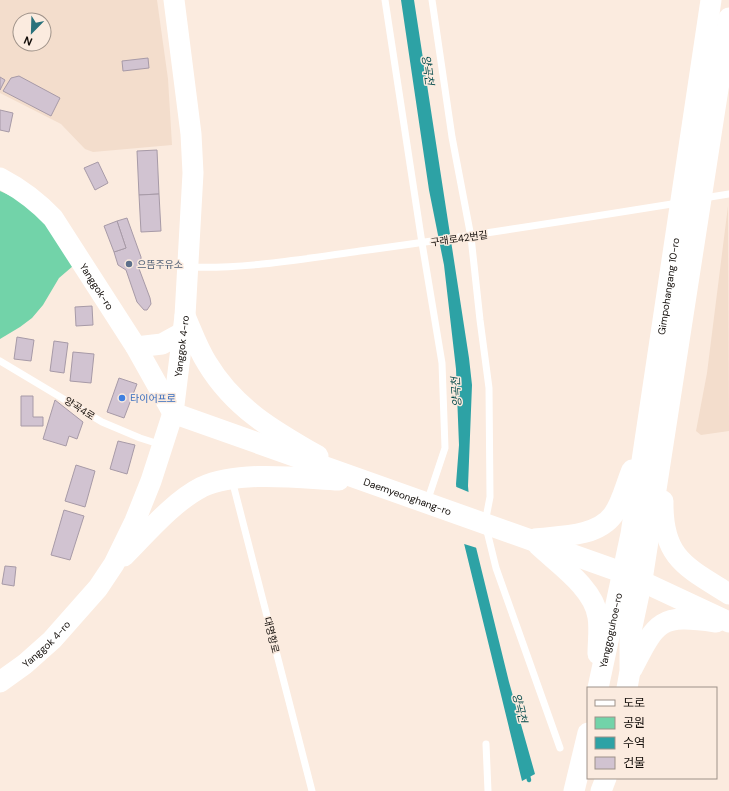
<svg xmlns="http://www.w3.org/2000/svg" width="729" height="791" viewBox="0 0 729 791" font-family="'DM Sans','Noto Sans KR',sans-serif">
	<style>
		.built { fill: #f3ddcc; fill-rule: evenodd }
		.green { fill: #72d3a9 }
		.water { fill: #2da2a5 }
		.pier { fill: #fbebdf }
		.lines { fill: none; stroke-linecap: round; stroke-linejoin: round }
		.stream { stroke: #2da2a5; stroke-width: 4.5 }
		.building { fill: #d1c3d1; stroke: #a79aa7 }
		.lane { stroke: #fff; stroke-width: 7 }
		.secondary { stroke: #fff; stroke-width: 21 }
		.service-dot { fill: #5c6f8a; stroke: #fbebdf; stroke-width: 1.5 }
		.shop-dot { fill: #3f7fe0; stroke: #fbebdf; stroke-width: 1.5 }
		.labels { text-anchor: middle; stroke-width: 3; stroke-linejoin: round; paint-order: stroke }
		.street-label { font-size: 10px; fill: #120d09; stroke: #fbebdf }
		.service-label { font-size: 10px; fill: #4e5e75; stroke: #fbebdf; text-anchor: start }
		.shop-label { font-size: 10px; fill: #366cbe; stroke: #fbebdf; text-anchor: start }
		.water-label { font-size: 11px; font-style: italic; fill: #074c4d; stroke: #fbebdf }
	</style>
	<rect width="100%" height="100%" fill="#fbebdf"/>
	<g class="built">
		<path d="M0 0H157L168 79 172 145 93 152 85 149 61 124 0 93ZM20 20H44V44H20Z"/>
		<polygon points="728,206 729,431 701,435 696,431 707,373"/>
	</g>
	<polygon class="green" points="0,191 20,200 51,227 73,266 59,278 43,305 32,318 20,327 0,339"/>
	<polygon class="water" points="401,0 414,0 469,358 472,385 468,486 472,531 509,682 535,774 522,781 460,527 456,484 459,445 456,369 444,265 429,190"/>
	<polygon class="pier" points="454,486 471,493 477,548 461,543"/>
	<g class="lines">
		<polyline class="stream" points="527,772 529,780"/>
	</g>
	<g class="building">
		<polygon points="148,58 149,68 123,71 122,61"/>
		<polygon points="19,76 60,98 51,116 3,91 11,78"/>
		<polygon points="0,77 5,80 0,90"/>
		<polygon points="0,110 13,113 9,132 0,130"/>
		<polygon points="157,150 159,194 139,195 137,151"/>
		<polygon points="98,162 108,183 95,190 84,168"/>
		<polygon points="159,194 161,231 141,232 139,195"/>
		<polygon points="127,218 141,257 141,262 138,266 150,298 151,304 147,310 144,310 137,302 126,270 118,265 114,252 126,248 117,221"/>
		<polygon points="117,221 126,248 114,252 104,226"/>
		<polygon points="92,306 93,325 76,326 75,307"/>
		<polygon points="17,337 34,340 31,361 14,359"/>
		<polygon points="54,341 68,343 64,373 50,371"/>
		<polygon points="73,352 94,354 91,383 70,381"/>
		<polygon points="119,378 137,384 124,418 107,412"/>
		<polygon points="21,396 33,396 33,417 43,417 43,426 21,426"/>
		<polygon points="55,400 83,422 77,439 69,436 66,446 43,439"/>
		<polygon points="118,441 135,445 127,474 110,469"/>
		<polygon points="76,465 95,471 85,507 65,501"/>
		<polygon points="64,510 84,516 70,560 51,555"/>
		<polygon points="5,566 16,567 14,586 2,584"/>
	</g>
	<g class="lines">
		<g class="lane">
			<polyline points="385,0 422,243 442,363 445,448 427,502"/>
			<polyline points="432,0 452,137 471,237 480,320 489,388 490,497 485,523 496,568 560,748"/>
			<polyline points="704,198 729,194"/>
			<path d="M189 267C246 269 303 259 360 251 466 237 572 220 678 203"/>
			<polyline points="0,361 102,422 140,438 162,445"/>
			<polyline points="232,480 312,791"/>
			<polyline points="486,744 488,791"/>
		</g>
		<g class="secondary">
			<path id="s1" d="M0 178C21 189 37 201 53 218L136 347 173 413"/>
			<path d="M185 316C192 332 198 349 207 363 234 408 274 431 318 456"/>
			<polyline points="136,347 162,344 182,333"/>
			<path id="s2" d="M173 413 624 573 729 622"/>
			<path d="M663 501C662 558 686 567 729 594"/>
			<path d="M535 539C559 536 597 537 613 515 622 503 626 484 632 470"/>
			<path d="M538 545C558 564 594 588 598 617 600 629 598 642 598 654"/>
			<path d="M124 556C146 534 174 501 202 487 240 470 299 478 339 480"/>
			<path d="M632 669C657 620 660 614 716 622"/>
			<path id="s3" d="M0 682 25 664 52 640 98 588 114 564 135 521 151 481 173 413 185 316 193 173 191 134 174 0"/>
			<path id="s4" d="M598 688 631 534 711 0"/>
			<polyline points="627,688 630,671 630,636 642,580 729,18"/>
			<polyline points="574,791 588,733"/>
			<polyline points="601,791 606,778"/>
		</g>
	</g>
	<circle class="service-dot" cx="129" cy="264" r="4"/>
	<circle class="shop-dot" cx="122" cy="398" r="4"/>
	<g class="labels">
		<g class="street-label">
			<text transform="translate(459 238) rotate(-8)" y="4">구래로42번길</text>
			<text dy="4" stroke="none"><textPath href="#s1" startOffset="148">Yanggok-ro</textPath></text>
			<text dy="4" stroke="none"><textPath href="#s4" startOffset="408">Gimpohangang 10-ro</textPath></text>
			<text dy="4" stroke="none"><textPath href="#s3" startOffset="395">Yanggok 4-ro</textPath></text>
			<text transform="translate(80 408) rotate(32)" y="4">양곡4로</text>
			<text dy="4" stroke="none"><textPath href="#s2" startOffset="249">Daemyeonghang-ro</textPath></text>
			<text dy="4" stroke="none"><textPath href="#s4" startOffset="59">Yanggoguhoe-ro</textPath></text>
			<text transform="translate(272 635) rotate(76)" y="4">대명항로</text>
			<text dy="4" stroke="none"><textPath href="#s3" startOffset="60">Yanggok 4-ro</textPath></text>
		</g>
		<g class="service-label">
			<text x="137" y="268">으뜸주유소</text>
		</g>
		<g class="shop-label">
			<text x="130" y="402">타이어프로</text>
		</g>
		<g class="water-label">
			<text transform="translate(428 70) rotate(82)" y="4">양곡천</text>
			<text transform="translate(456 392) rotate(-94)" y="4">양곡천</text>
			<text transform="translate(520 708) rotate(76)" y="4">양곡천</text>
		</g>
	</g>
	<rect x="587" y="687" width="130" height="92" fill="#fbebdf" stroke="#9e9289"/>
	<rect x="595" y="700" width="20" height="6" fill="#ffffff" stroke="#9e9289"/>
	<text x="623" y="707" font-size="12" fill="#120d09">도로</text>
	<rect x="595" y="717" width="20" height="12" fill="#72d3a9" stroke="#9e9289"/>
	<text x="623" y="727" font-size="12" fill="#120d09">공원</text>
	<rect x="595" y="737" width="20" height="12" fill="#2da2a5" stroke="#9e9289"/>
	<text x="623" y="747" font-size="12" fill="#120d09">수역</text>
	<rect x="595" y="757" width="20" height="12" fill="#d1c3d1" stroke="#9e9289"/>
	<text x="623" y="767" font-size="12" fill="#120d09">건물</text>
	<g transform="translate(32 32) rotate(203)"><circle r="19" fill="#fbebdf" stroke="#9e9289"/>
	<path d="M0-3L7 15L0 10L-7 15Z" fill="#29717b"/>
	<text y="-6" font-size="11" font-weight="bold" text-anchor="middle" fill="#120d09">N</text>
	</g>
</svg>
